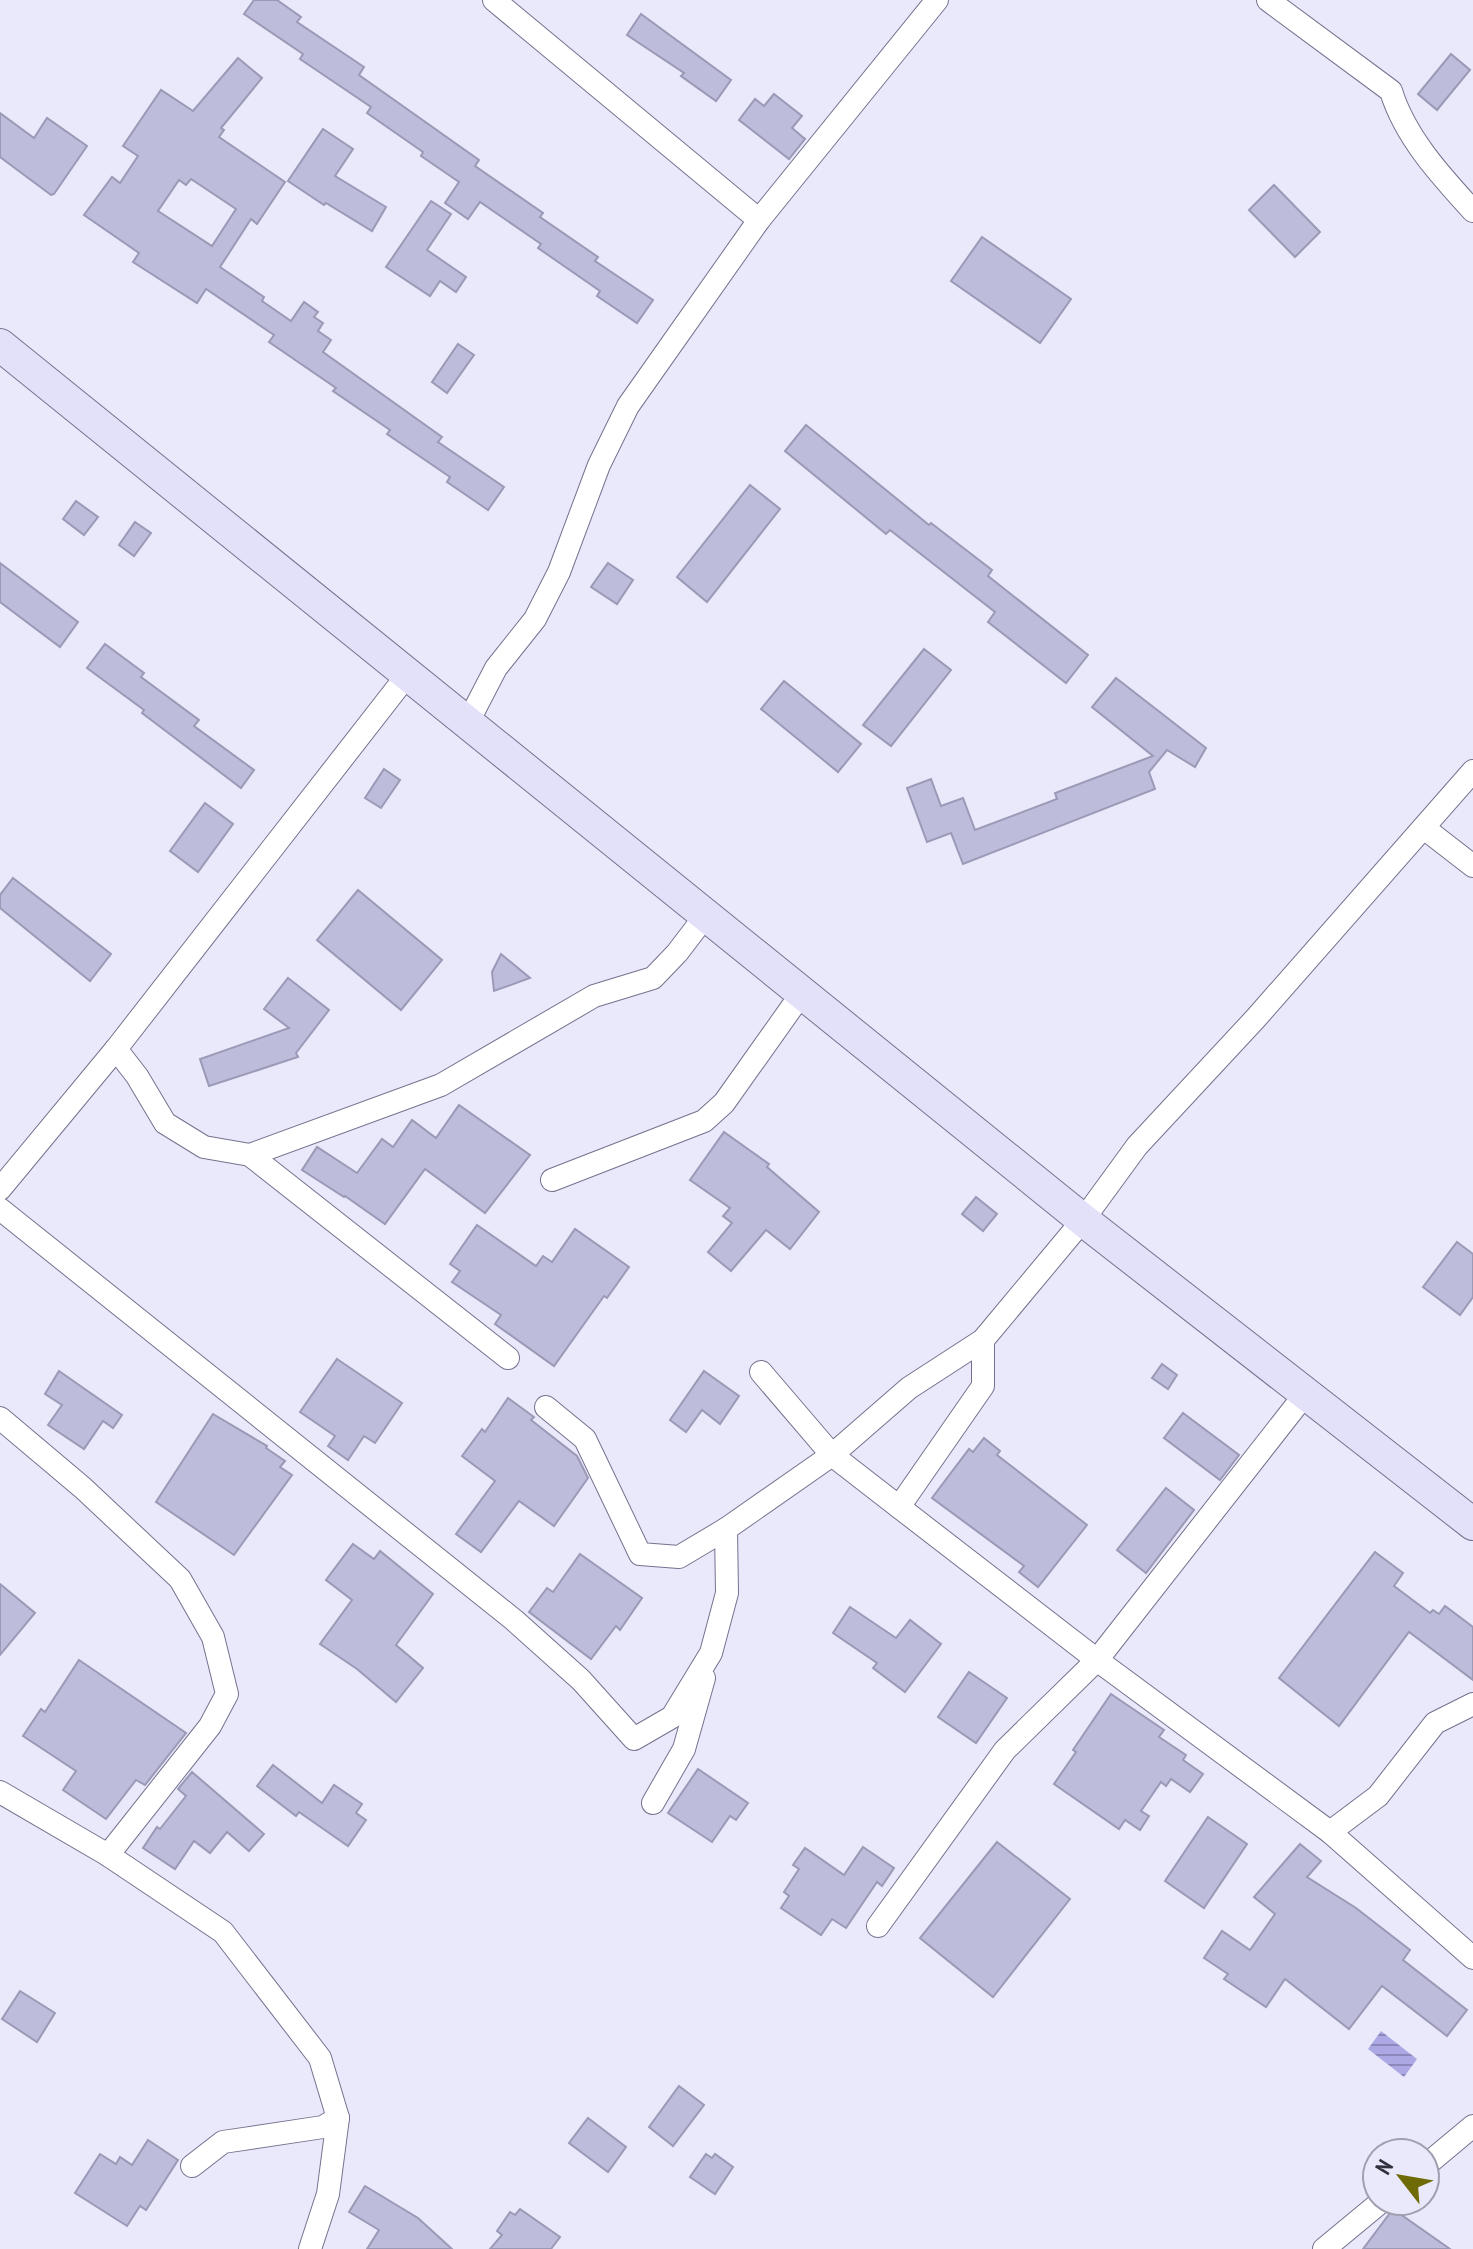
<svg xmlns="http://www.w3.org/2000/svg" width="1473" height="2249" viewBox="0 0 1473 2249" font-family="'PT Sans Narrow',sans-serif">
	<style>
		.water { fill: url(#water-rules) }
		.building { fill: #bdbcda; stroke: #9a99b6; stroke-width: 2; fill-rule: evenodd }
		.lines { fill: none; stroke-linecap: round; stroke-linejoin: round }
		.street-casing { stroke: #74728e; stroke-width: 24 }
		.secondary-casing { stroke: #74728e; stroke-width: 34 }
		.street { stroke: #fff; stroke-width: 22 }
		.secondary { stroke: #e3e0fa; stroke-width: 32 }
	</style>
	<defs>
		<pattern id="water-rules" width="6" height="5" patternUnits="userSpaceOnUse" patternTransform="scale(2)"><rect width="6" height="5" fill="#aca8e4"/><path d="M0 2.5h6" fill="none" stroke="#8c89ba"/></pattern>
	</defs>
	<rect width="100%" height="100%" fill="#e9e9fb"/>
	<polygon class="water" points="1381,2031 1417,2059 1404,2077 1368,2049"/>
	<g class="building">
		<polygon points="254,0 277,0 301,17 297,22 364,67 359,75 479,160 475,166 543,213 540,217 598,257 595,261 653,300 637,323 597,296 600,291 538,248 541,244 480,202 468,219 445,203 459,182 421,156 423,152 367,113 371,107 300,59 303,54 244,14"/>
		<polygon points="641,14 731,80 716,101 681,76 684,73 627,35"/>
		<polygon points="1451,54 1470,70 1437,110 1418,94"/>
		<path d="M238 58 262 78 221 128 224 130 219 137 285 182 257 224 251 219 220 267 264 297 262 301 291 321 304 302 318 312 314 317 323 323 318 331 331 340 323 352 442 437 438 442 504 487 488 510 447 482 450 477 387 434 390 430 333 391 336 388 269 342 274 335 206 289 197 303 133 262 139 253 84 215 112 177 120 183 138 156 123 146 161 90 193 111ZM191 179 236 209 212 246 158 211 179 180 186 185Z"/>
		<polygon points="774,94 802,116 792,128 805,139 789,159 739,120 755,99 764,106"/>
		<polygon points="0,113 34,138 47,118 87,146 54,194 51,195 0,157"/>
		<polygon points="323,129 353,149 335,176 386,207 372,231 326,203 324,205 288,181"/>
		<polygon points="1274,185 1320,232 1295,257 1249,210"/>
		<polygon points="431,201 451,214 427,250 466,277 456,292 440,281 430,296 386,267"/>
		<polygon points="982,237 1071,299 1040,343 951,281"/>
		<polygon points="458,344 474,355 447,393 432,382"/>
		<polygon points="806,425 929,525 931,523 992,570 988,576 1088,655 1066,683 988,622 995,612 890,530 886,534 785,451"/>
		<polygon points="750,485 780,509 707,602 677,577"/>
		<polygon points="76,501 98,517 84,535 63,519"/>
		<polygon points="135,522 151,533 134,556 119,545"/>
		<polygon points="0,563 78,622 60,647 0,602"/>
		<polygon points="608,563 633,580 617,604 591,587"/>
		<polygon points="105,644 144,673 141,677 199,720 194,726 254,770 241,788 142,713 144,710 87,668"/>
		<polygon points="924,649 951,670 891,746 863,725"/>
		<polygon points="1116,678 1206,748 1195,767 1167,750 1149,772 1155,789 963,864 951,833 927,842 907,788 931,779 941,806 963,798 975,830 1057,799 1055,793 1153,756 1092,707"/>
		<polygon points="784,681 861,744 838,772 761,709"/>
		<polygon points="384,769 400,780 381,808 365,798"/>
		<polygon points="205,803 233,824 198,872 170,851"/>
		<polygon points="13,878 111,954 90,981 0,908 0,895"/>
		<polygon points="358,890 442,960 401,1010 317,940"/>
		<polygon points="501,954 530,978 494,991 492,972"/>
		<polygon points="288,978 329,1010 296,1053 298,1057 209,1086 200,1059 289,1028 264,1009"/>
		<polygon points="459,1105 530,1155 485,1213 425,1169 385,1224 345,1196 344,1197 302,1170 317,1147 357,1173 382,1139 393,1147 412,1120 436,1138"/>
		<polygon points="724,1132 769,1164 767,1167 819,1212 790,1249 766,1230 731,1271 708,1252 732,1223 723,1216 730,1208 690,1180"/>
		<polygon points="976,1197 997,1214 983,1231 962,1214"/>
		<polygon points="477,1225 536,1266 543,1256 552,1262 575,1229 629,1267 607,1298 604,1296 554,1366 495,1324 501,1315 452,1282 460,1271 450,1264"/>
		<polygon points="1457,1242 1473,1254 1473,1297 1460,1315 1423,1287"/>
		<polygon points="337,1359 402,1403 375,1443 364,1436 348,1460 328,1446 335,1436 300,1412"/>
		<polygon points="1162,1364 1177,1375 1168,1389 1152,1378"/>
		<polygon points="59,1371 122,1415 113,1428 103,1421 84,1449 48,1425 62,1405 45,1394"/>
		<polygon points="704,1371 739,1396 720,1424 702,1410 686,1432 670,1420"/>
		<polygon points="508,1398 534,1417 531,1420 577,1456 588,1478 554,1526 519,1501 481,1552 456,1534 495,1481 462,1456 482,1429 485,1432"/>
		<polygon points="1183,1413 1239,1455 1220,1480 1164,1438"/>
		<polygon points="213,1414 267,1446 266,1448 285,1461 280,1467 292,1475 234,1555 156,1502"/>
		<polygon points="984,1438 1000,1451 997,1455 1087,1525 1038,1587 1019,1572 1024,1566 932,1498 969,1449 973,1452"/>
		<polygon points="1166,1488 1194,1510 1146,1573 1117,1550"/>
		<polygon points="353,1544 374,1559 380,1551 433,1594 396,1645 423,1668 396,1702 357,1669 320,1644 352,1600 326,1580"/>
		<polygon points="1375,1552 1403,1573 1394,1586 1430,1613 1433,1610 1439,1614 1445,1606 1473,1627 1473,1680 1409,1632 1339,1726 1279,1678"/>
		<polygon points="580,1554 642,1598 620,1630 616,1626 591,1659 529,1612 547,1588 553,1592"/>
		<polygon points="0,1584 35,1613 0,1655"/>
		<polygon points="850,1607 896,1638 910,1620 941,1644 905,1692 873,1668 877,1663 833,1633"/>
		<polygon points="79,1660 186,1733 145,1785 136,1780 106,1819 63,1790 76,1771 23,1736 41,1709 45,1712"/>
		<polygon points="969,1672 1007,1698 976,1743 938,1717"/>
		<polygon points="1111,1694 1164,1730 1159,1737 1186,1755 1183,1760 1203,1774 1190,1792 1171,1779 1166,1786 1161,1782 1141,1811 1149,1816 1140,1830 1125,1820 1119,1829 1054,1784 1076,1752 1073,1750"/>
		<polygon points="273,1765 322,1803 334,1785 362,1804 356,1813 366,1820 348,1846 299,1812 296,1816 257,1786"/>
		<polygon points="698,1769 748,1803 736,1820 730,1816 712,1842 668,1813"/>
		<polygon points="192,1772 264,1834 249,1851 227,1832 210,1853 194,1841 175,1869 143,1848 157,1827 160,1829 186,1796 178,1789"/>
		<polygon points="1208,1817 1247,1844 1204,1908 1165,1881"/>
		<polygon points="997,1842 1070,1899 993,1997 920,1938"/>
		<polygon points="1300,1844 1321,1861 1307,1877 1356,1908 1410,1950 1403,1960 1467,2010 1447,2036 1382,1986 1349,2029 1285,1979 1266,2007 1224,1979 1228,1974 1204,1958 1222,1931 1250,1950 1275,1914 1254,1897"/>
		<polygon points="863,1847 894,1868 882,1886 877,1882 846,1928 832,1919 821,1935 781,1908 789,1896 784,1892 799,1869 793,1865 805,1848 844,1875"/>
		<polygon points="20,1991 55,2013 37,2042 2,2019"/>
		<polygon points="679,2086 704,2105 673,2146 649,2127"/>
		<polygon points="588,2118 626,2147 608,2172 569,2143"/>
		<polygon points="148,2140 178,2160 146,2210 140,2206 127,2226 75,2193 100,2154 116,2164 120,2157 132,2165"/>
		<polygon points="706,2154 712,2158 715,2154 733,2167 715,2194 690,2177"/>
		<polygon points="365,2186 418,2218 452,2249 367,2249 379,2230 349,2212"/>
		<polygon points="520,2209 560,2237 551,2249 490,2249 502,2235 497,2231 510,2212 515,2215"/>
		<polygon points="1393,2209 1450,2249 1363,2249"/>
	</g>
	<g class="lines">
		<g class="street-casing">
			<g id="street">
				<polyline points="494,0 759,220"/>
				<path d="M1268 0 1391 91C1405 137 1441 176 1473 211"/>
				<polyline points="468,722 496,668 535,619 559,572 599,465 628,406 759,220 937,0"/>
				<polyline points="1424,828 1473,866"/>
				<polyline points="116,1049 137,1076 165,1123 204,1147 250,1155 508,1358"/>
				<polyline points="250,1155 441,1085 594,996 653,978 677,953 706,915"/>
				<polyline points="552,1180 704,1121 724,1103 802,993"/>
				<polyline points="0,1189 116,1049 408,674"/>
				<polyline points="0,1209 514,1620 581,1680 634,1739 672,1717 711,1653 727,1593 726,1529"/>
				<polyline points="761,1372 832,1455 899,1507 983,1386 983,1340"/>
				<polyline points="546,1407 585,1439 640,1554 679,1557 726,1529 832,1455 909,1388 983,1340 1083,1220 1137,1146 1256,1018 1473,771"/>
				<polyline points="0,1418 83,1488 180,1579 213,1637 227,1694 210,1726 108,1855"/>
				<polyline points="899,1507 1097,1660 1330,1832 1473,1958"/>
				<polyline points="0,1792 108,1855 223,1932 320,2058 338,2118 328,2194 310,2249"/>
				<polyline points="653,1803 684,1749 704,1678"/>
				<polyline points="1330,1832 1378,1796 1435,1723 1473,1704"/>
				<polyline points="878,1926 1005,1750 1097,1660 1306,1393"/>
				<polyline points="192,2166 223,2142 323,2127 338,2118"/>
				<polyline points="1425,2166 1473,2126"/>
				<polyline points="1324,2249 1382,2201"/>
			</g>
		</g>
		<g class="secondary-casing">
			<polyline id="secondary" points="0,345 1083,1220 1473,1524"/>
		</g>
		<use href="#street" class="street"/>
		<use href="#secondary" class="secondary"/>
	</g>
	<g transform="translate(1401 2177) rotate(301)"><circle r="38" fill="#e9e9fb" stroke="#9f9faf" stroke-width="2"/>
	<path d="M0-6L14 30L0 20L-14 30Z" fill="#6e6a06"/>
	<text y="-12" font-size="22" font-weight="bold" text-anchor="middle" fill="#30303c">N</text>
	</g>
</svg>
